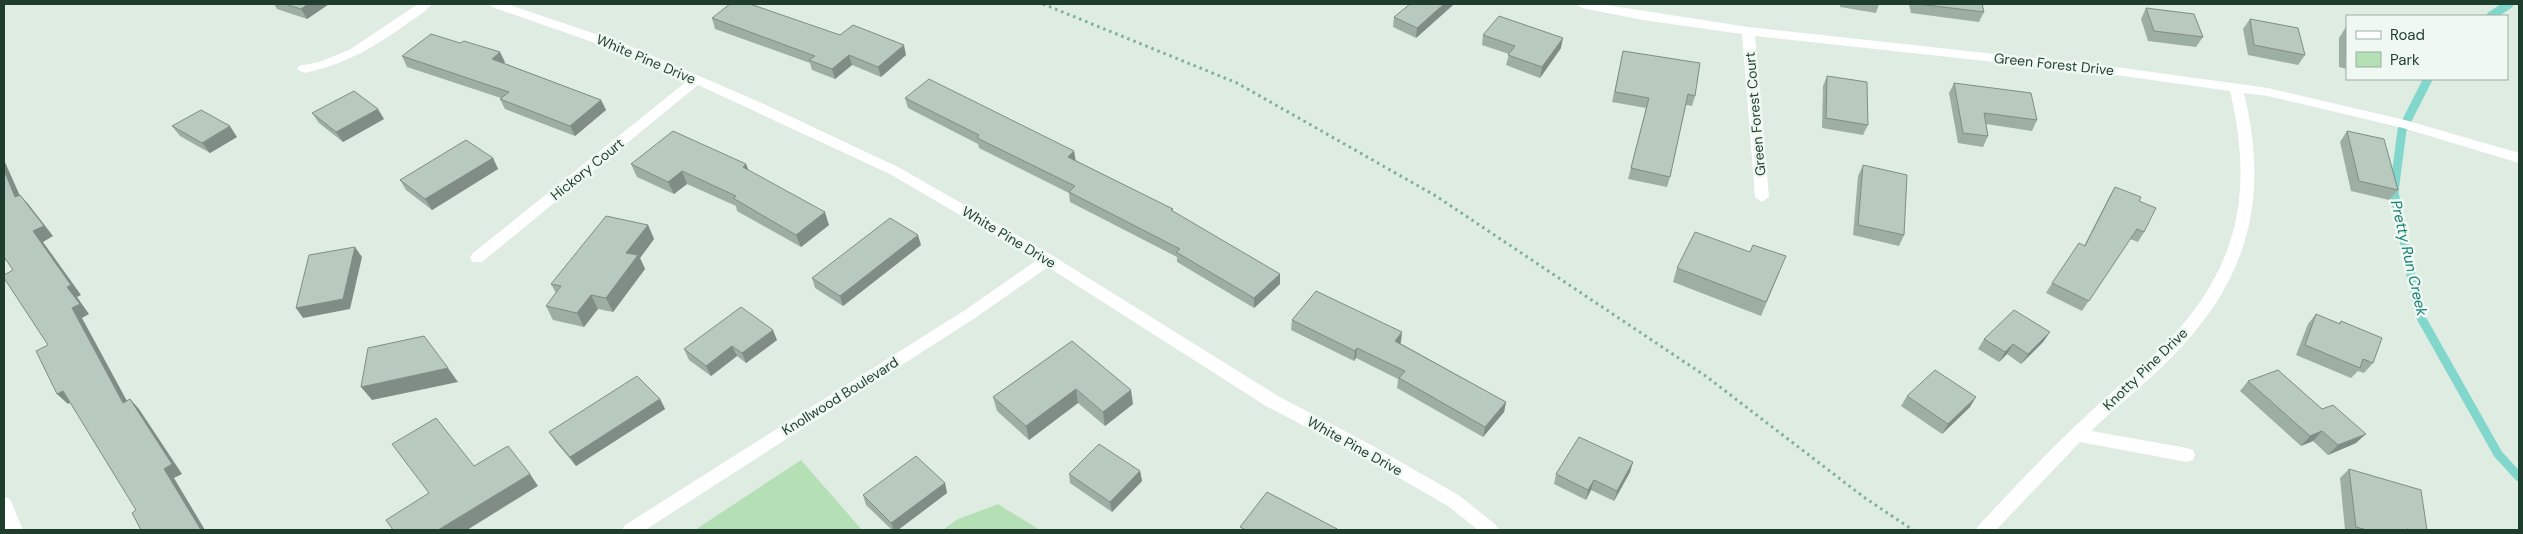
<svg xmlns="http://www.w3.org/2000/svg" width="2523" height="534" viewBox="0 0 2523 534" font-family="'DM Sans',sans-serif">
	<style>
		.green { fill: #b5dfb5 }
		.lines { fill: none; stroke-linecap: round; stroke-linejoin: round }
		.stream { stroke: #81d7cc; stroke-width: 9 }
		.path { stroke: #7cb292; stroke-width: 3; stroke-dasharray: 2.5 4; stroke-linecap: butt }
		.minor { fill: #fff; fill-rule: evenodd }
		.tertiary { fill: #fff; fill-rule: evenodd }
		.wall { fill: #9daea3 }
		.shaded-wall { fill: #808d84 }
		.building { fill: #b7cabd; stroke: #808d84 }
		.labels { text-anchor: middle; stroke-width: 5; stroke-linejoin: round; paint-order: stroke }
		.street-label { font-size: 14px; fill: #1e3d2c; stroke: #eff8f1 }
		.water-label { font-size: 15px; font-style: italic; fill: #137e73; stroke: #eff8f1 }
	</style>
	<rect width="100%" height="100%" fill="#dfece2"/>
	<g class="green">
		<polygon points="801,460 862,530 695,530"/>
		<polygon points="998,504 1040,530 943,530 956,520"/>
	</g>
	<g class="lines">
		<g class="stream">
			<polyline points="2491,16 2509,4"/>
			<polyline points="2428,79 2402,130 2394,192 2419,314 2498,454 2519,477"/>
		</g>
		<polyline class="path" points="1043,4 1237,83 1436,196 1707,377 1865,498 1913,530"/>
		<g class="minor">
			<path d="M418 4H432C426 12 416 17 408 23 375 47 344 65 304 73L297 69 299 66 319 62 349 50Z"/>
			<polygon points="490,4 507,4 625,44 764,104 900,168 1053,256 1278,396 1373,446 1460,496 1496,525 1499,530 1478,530 1448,506 1361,456 1266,406 1048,267 975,318 645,530 622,530 625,525 965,310 1037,260 890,174 698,85 482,262 472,262 470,258 472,254 687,81 615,50 492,7"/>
			<path d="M1576 4H1600L1748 27 2123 68 2268 88 2405 120 2519 153V163L2403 128 2268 96 2244 93C2270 200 2248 281 2170 359 2145 384 2117 406 2091 431L2187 448 2193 450 2195 455 2193 460 2187 462 2080 442 1996 530H1976L1979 525C2015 487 2050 449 2088 414 2111 392 2136 373 2159 350 2237 273 2255 197 2230 91L2123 76 1755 36 1769 197 1762 202 1755 197 1742 34 1643 20 1582 8Z"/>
		</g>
		<polygon class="tertiary" points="4,497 10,499 23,530 5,530"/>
	</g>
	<g class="wall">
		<polygon points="274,4 329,4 307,19 277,9"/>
		<polygon points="1840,4 1879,4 1876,13 1840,7"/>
		<polygon points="1909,4 1982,4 1984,12 1979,22 1911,13"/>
		<polygon points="1453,5 1416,38 1393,27 1394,17"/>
		<polygon points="2146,8 2203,37 2196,47 2148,41 2141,19"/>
		<polygon points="712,18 840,35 906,55 881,77 852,65 835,79 812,70 810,63 715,29"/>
		<polygon points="2250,19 2305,55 2298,65 2248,55 2243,29"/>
		<polygon points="2346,27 2347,28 2347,69 2339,67 2339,38"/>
		<polygon points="1483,35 1561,48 1540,78 1506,65 1509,54 1482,45"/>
		<polygon points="1623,51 1695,96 1692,106 1686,105 1670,177 1667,187 1628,179 1646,108 1612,102"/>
		<polygon points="402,56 505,62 504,63 601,100 606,110 575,136 505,109 500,99 501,98 407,67"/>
		<polygon points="1827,76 1868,125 1863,135 1822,128 1823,86"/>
		<polygon points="1954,83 2037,120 2032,131 1986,124 1988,136 1983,147 1958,143 1949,93"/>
		<polygon points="905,98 1074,151 1075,160 1173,211 1280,284 1254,308 1177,262 1177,257 1070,202 1069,193 979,148 978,144 908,108"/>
		<polygon points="312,113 384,119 343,142 319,123"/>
		<polygon points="172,126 237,137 210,153 180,136"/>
		<polygon points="2347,131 2398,190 2389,200 2351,191 2340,142"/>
		<polygon points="493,158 498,169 432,210 406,190 400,180"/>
		<polygon points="631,164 746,164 748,170 829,225 801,247 737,211 736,206 687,184 674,194 637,177"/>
		<polygon points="1863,165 1904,235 1899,246 1853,235 1858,176"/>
		<polygon points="2115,187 2139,201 2144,232 2138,242 2130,239 2082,311 2046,293 2052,283 2084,246 2109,197"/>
		<polygon points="648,225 654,239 640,258 645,269 613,312 598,309 584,327 553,320 546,306 556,293 551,284"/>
		<polygon points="921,245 843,306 815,288 812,278"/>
		<polygon points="1677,268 1780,271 1761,316 1673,282"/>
		<polygon points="2316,314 2338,324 2341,321 2373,363 2364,373 2358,371 2351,378 2296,355 2308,324"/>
		<polygon points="1292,320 1401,342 1400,343 1506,402 1504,412 1483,437 1397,388 1398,379 1356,358 1354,361 1291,330"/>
		<polygon points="2050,332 2043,342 2021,364 2007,354 1999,362 1978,349 1984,339"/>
		<polygon points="777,340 746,363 737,356 711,376 689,360 684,349"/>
		<polygon points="1072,341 1133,404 1105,426 1078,403 1029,440 997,411 993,397"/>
		<polygon points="2248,381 2356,443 2328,455 2313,441 2301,446 2240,391"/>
		<polygon points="1907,396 1970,407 1942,434 1901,406"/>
		<polygon points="660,399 665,409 576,466 555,441 549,432"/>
		<polygon points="1633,462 1630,472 1614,501 1591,490 1586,500 1554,484 1556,474"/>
		<polygon points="2349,469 2427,530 2345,530 2340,478"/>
		<polygon points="1140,471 1142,481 1112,512 1070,483 1069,474"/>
		<polygon points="945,483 947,493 898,530 892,530 866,505 863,495"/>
	</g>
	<g class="shaded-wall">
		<polygon points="308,4 329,4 307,19 301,9"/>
		<polygon points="1444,4 1453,4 1453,5 1416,38 1417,28"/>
		<polygon points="1563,38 1561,48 1540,78 1542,67"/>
		<polygon points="904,45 906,55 881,77 878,67"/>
		<polygon points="500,52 505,62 497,69 492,59"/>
		<polygon points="849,55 852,65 835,79 832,69"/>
		<polygon points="601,100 606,110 575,136 570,126"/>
		<polygon points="378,109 384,119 343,142 336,132"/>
		<polygon points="230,126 237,137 210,153 202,143"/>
		<polygon points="1074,151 1076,162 1068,157"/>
		<polygon points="493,158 498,169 432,210 425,199"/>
		<polygon points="4,160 25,207 15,197 4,170"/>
		<polygon points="746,164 751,176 743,167"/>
		<polygon points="682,171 687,184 674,194 668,182"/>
		<polygon points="20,195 29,205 53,236 43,242 81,295 77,297 89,314 82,318 133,412 123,403 72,308 67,287 33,231"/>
		<polygon points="825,212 829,225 801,247 796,235"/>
		<polygon points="648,225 654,239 640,258 645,269 613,312 606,298 626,253"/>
		<polygon points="918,235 921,245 843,306 840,296"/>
		<polygon points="355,247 362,257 350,309 303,318 296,308"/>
		<polygon points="1280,274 1280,284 1254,308 1254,298"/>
		<polygon points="591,295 598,309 584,327 577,313"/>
		<polygon points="773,330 777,340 746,363 742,353"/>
		<polygon points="1402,332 1401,342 1394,351 1395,341"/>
		<polygon points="2050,332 2043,342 2021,364 2028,354"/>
		<polygon points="2013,344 2007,354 1999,362 2005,352"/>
		<polygon points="732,346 737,356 711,376 706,366"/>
		<polygon points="1357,348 1356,358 1354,361 1355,351"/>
		<polygon points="448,368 458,382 372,400 361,387"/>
		<polygon points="1076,389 1078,403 1029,440 1026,426"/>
		<polygon points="1131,390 1133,404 1105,426 1103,412"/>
		<polygon points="63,391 73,401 68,404 57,394"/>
		<polygon points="1976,397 1970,407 1942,434 1948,424"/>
		<polygon points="130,399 139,409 182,474 174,478 205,530 201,530 164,469"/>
		<polygon points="660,399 665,409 576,466 570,457"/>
		<polygon points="1506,402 1504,412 1483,437 1485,427"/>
		<polygon points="2322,431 2313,441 2301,446 2310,436"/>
		<polygon points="2366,434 2356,443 2328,455 2338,445"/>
		<polygon points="1633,462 1630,472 1614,501 1617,491"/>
		<polygon points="1140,471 1142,481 1112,512 1110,502"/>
		<polygon points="530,474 538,486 467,530 438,530"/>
		<polygon points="1594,480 1591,490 1586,500 1588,490"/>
		<polygon points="945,483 947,493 898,530 894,530 891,523"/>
	</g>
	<g class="building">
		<polygon points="285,4 308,4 301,9"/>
		<polygon points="730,4 750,4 840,35 853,25 904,45 878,67 849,55 832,69 809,60 815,56 712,18"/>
		<polygon points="1410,4 1444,4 1417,28 1394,17"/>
		<polygon points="1918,4 1982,4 1984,12"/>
		<polygon points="2146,8 2194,14 2203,37 2154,31"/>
		<polygon points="1499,16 1563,38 1542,67 1508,55 1515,46 1483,35"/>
		<polygon points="2250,19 2298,28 2305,55 2254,45"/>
		<polygon points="2346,27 2347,28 2347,57 2346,57"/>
		<polygon points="431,34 460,43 464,41 500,52 492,59 601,100 570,126 500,99 509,92 402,56"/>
		<polygon points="1623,51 1700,63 1695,96 1688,94 1670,177 1631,168 1649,98 1615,92"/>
		<polygon points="1827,76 1867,82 1868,125 1826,118"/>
		<polygon points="929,79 1074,151 1068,157 1173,209 1171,210 1280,274 1254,298 1176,252 1180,249 1069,192 1075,186 977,138 979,135 905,98"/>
		<polygon points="1954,83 2031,93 2037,120 1984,113 1988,136 1963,133"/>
		<polygon points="354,91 378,109 336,132 312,113"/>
		<polygon points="201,110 230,126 202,143 172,126"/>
		<polygon points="673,131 746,164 743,167 825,212 796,235 733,198 736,196 682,171 668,182 631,164"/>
		<polygon points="2347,131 2384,139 2398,190 2359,181"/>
		<polygon points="466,140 493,158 425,199 400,180"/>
		<polygon points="1863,165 1907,175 1904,235 1858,225"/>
		<polygon points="4,170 15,197 20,195 44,226 33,231 71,285 67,287 80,304 72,308 123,403 130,399 172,464 164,469 201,530 141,530 132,513 136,510 63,391 57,394 36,351 48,345 4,278 4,275 13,270 4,257"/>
		<polygon points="2115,187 2141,197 2139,201 2156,208 2144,232 2137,229 2089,301 2052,283 2079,243 2085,246"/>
		<polygon points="606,216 648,225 626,253 638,255 606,298 591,295 577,313 546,306 561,286 551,284"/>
		<polygon points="890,218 918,235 840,296 812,278"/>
		<polygon points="1695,232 1750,252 1753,245 1786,256 1766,302 1677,268"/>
		<polygon points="355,247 343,299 296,308 309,255"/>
		<polygon points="1316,291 1402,332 1395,341 1506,402 1485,427 1399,378 1405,371 1357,348 1355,351 1292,320"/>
		<polygon points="741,307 773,330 742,353 732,346 706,366 684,349"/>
		<polygon points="2014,310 2050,332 2028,354 2013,344 2005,352 1984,339"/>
		<polygon points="2316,314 2340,324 2341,321 2382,338 2373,363 2363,359 2360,368 2305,345"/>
		<polygon points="424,336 448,368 361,387 368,348"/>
		<polygon points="1072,341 1131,390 1103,412 1076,389 1026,426 993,397"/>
		<polygon points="1935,370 1976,397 1948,424 1907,396"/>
		<polygon points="2278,370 2322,409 2333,405 2366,434 2338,445 2322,431 2310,436 2248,381"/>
		<polygon points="637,376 660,399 570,457 549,432"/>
		<polygon points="436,418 474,466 508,446 530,474 438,530 393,530 386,520 429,493 392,444"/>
		<polygon points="1579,437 1633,462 1617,491 1594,480 1588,490 1556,474"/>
		<polygon points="1099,444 1140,471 1110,502 1069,474"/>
		<polygon points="916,456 945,483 891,523 863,495"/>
		<polygon points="2349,469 2421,490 2427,530 2410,530 2407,529 2407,530 2367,530 2356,527"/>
		<polygon points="1267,492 1339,530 1246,530 1240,527"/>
	</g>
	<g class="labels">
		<g class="street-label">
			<text transform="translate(646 59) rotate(23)" y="5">White Pine Drive</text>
			<text transform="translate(2054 64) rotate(6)" y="5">Green Forest Drive</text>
			<text transform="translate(1755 114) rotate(-95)" y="5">Green Forest Court</text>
			<text transform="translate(587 169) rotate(-39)" y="5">Hickory Court</text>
			<text transform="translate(1009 237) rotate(31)" y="5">White Pine Drive</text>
			<text transform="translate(2145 369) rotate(-44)" y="5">Knotty Pine Drive</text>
			<text transform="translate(840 396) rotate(-32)" y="5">Knollwood Boulevard</text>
			<text transform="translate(1355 446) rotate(29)" y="5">White Pine Drive</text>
		</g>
		<g class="water-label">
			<text transform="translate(2409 258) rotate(77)" y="5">Pretty Run Creek</text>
		</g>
	</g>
	<rect width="2523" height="534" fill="none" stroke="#1e3d2c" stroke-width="10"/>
	<rect x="2346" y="15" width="162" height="65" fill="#eff8f1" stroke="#9bada2"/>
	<rect x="2356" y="31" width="25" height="8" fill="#ffffff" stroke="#9bada2"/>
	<text x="2390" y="40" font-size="15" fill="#1e3d2c">Road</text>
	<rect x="2356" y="52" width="25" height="15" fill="#b5dfb5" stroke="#9bada2"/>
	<text x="2390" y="65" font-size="15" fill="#1e3d2c">Park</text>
</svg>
